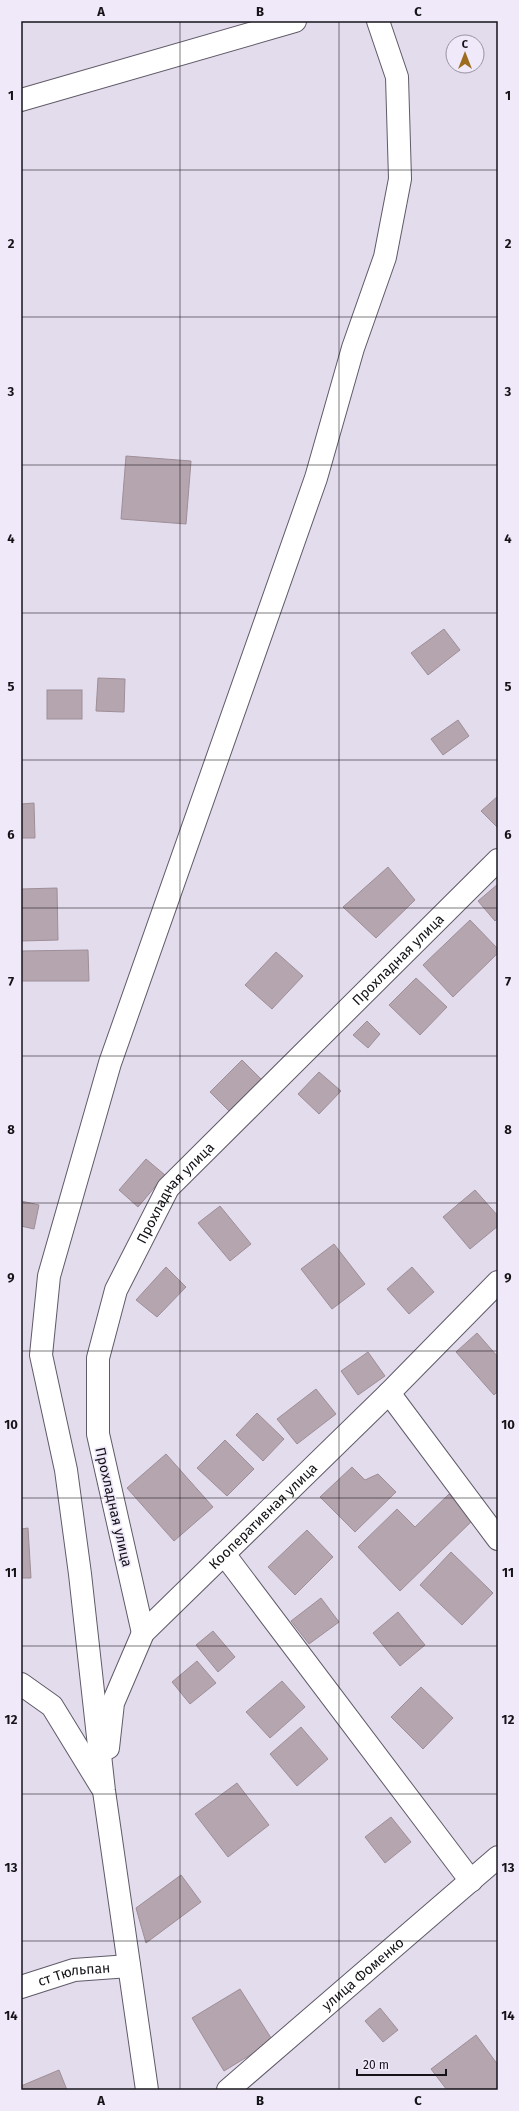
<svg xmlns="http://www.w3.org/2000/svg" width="519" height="2111" viewBox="0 0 519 2111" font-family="'Fira Sans',sans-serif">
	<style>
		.building { fill: #b5a5ae; stroke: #9e8e98 }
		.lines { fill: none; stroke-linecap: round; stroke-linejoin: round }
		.minor-casing { stroke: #605a68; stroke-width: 24 }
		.minor { stroke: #fff; stroke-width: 22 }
		.grid { fill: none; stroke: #151318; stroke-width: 1; stroke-opacity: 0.55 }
		.labels { text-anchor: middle; stroke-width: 3.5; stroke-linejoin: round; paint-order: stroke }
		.street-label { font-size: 14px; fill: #151318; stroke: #f0e9fa }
		.neatline { fill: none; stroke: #151318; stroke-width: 1.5 }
		.grid-label { font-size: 13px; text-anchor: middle; font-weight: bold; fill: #151318 }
	</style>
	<rect width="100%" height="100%" fill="#e3dced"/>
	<g class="building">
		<polygon points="126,456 191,461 186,524 121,519"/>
		<polygon points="444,629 460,650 428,675 411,653"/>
		<polygon points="98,678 125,679 124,712 96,711"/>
		<rect x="47" y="690" width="35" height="29"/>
		<polygon points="458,720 469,736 443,755 431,739"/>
		<polygon points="498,796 498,828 481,811"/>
		<polygon points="34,803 35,838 21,838 21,804"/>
		<polygon points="388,867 415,900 376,938 343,907"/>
		<polygon points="498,884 498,918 495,921 478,901"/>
		<polygon points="57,888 58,940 21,941 21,889"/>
		<polygon points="470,920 498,949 498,953 453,997 423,965"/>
		<polygon points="88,950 89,981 21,981 21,951"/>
		<polygon points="276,952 303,976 272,1009 245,985"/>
		<polygon points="416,978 447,1007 420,1035 389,1005"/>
		<polygon points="367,1021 380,1034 368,1048 353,1035"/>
		<polygon points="242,1060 263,1081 231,1113 210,1092"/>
		<polygon points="319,1072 341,1091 319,1114 298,1094"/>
		<polygon points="146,1159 165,1175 138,1207 119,1190"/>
		<polygon points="475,1190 498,1216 498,1226 470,1249 443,1217"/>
		<polygon points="21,1201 39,1205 34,1229 21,1226"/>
		<polygon points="220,1206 251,1244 230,1261 198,1223"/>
		<polygon points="334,1244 365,1284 332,1309 301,1269"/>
		<polygon points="166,1267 186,1287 157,1317 136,1300"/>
		<polygon points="412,1267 434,1292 409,1314 387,1289"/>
		<polygon points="477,1333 498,1357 498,1391 494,1395 456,1352"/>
		<polygon points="368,1352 385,1376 358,1395 341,1371"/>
		<polygon points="316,1389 336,1414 297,1444 277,1419"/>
		<polygon points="257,1413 284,1439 263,1461 236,1435"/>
		<polygon points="225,1440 254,1469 227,1496 197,1468"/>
		<polygon points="166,1454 213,1507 174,1541 127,1488"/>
		<polygon points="352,1467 365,1480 378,1474 396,1492 355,1532 320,1497"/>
		<polygon points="449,1494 474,1519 400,1591 358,1547 397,1509 415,1527"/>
		<polygon points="28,1528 31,1578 21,1578 21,1529"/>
		<polygon points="307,1530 333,1557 295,1595 268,1567"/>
		<polygon points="451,1552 493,1593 462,1625 420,1585"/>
		<polygon points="321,1598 339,1622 309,1644 291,1621"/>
		<polygon points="398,1612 425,1645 400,1666 373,1633"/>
		<polygon points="213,1631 235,1657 218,1672 196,1645"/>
		<polygon points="197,1661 216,1683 190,1704 172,1682"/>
		<polygon points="282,1681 305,1707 270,1738 246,1712"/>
		<polygon points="421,1687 453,1718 423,1749 391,1717"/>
		<polygon points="301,1727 328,1759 297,1786 270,1754"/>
		<polygon points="237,1783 269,1825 228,1857 195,1814"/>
		<polygon points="391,1817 411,1842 385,1863 365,1837"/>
		<polygon points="181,1875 201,1902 146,1943 136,1908"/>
		<polygon points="240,1989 273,2041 224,2071 192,2018"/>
		<polygon points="380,2008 398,2030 383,2042 365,2021"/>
		<polygon points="476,2035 498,2065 498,2090 447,2090 431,2069"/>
		<polygon points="59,2070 67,2090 21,2090 21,2086"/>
	</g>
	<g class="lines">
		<g class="minor-casing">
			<g id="minor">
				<polyline points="21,100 295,21"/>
				<polyline points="389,1393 498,1539"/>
				<polyline points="224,1554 471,1881"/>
				<path id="s1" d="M143 1633 98 1434V1358L116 1290 168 1188 498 860"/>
				<polyline points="21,1684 52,1706 101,1786"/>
				<path id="s2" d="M108 1748 113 1703 143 1633 389 1393 498 1282"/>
				<path id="s3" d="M21 1987 74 1970 129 1966"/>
				<polyline points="147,2090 104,1791 80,1574 66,1470 41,1355 49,1276 110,1063 316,478 353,348 385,257 400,179 397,77 378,21"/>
				<path id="s4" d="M228 2090 498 1857"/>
			</g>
		</g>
		<use href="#minor" class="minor"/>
	</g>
	<path class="grid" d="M180 21V2090M339 21V2090M21 170H498M21 317H498M21 465H498M21 613H498M21 760H498M21 908H498M21 1056H498M21 1203H498M21 1351H498M21 1498H498M21 1646H498M21 1794H498M21 1941H498"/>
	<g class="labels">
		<g class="street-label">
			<text dy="5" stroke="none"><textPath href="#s1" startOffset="789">Прохладная улица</textPath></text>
			<text dy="5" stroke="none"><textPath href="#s1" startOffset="465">Прохладная улица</textPath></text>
			<text transform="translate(114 1507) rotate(77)" y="5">Прохладная улица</text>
			<text dy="5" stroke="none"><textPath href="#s2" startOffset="289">Кооперативная улица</textPath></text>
			<text dy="5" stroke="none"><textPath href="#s4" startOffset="178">улица Фоменко</textPath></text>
			<text dy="5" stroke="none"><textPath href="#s3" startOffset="55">ст Тюльпан</textPath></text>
		</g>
	</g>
	<rect width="519" height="2111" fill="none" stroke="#f0e9fa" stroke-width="44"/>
	<g transform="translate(465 54)"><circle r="19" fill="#f0e9fa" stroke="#9893a0"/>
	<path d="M0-3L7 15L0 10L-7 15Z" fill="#9c6c1f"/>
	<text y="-6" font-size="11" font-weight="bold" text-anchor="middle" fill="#151318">С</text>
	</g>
	<path d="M357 2069v6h89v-6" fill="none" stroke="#151318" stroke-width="2"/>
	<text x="363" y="2069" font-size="12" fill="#151318" stroke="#f0e9fa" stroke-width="3" paint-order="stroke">20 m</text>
	<rect x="22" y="22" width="475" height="2067" class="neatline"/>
	<g class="grid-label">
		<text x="101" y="16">A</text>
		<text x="260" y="16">B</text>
		<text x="418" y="16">C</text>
		<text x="11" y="100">1</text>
		<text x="508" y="100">1</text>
		<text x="11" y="248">2</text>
		<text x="508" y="248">2</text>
		<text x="11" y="396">3</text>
		<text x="508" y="396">3</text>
		<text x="11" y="543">4</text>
		<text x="508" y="543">4</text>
		<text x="11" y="691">5</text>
		<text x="508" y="691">5</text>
		<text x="11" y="839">6</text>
		<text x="508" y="839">6</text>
		<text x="11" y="986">7</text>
		<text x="508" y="986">7</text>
		<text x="11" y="1134">8</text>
		<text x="508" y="1134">8</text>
		<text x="11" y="1282">9</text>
		<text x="508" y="1282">9</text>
		<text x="11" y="1429">10</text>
		<text x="508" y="1429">10</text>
		<text x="11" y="1577">11</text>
		<text x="508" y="1577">11</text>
		<text x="11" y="1724">12</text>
		<text x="508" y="1724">12</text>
		<text x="11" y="1872">13</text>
		<text x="508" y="1872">13</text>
		<text x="11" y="2020">14</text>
		<text x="508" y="2020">14</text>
		<text x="101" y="2105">A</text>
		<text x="260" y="2105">B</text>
		<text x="418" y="2105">C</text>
	</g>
</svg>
